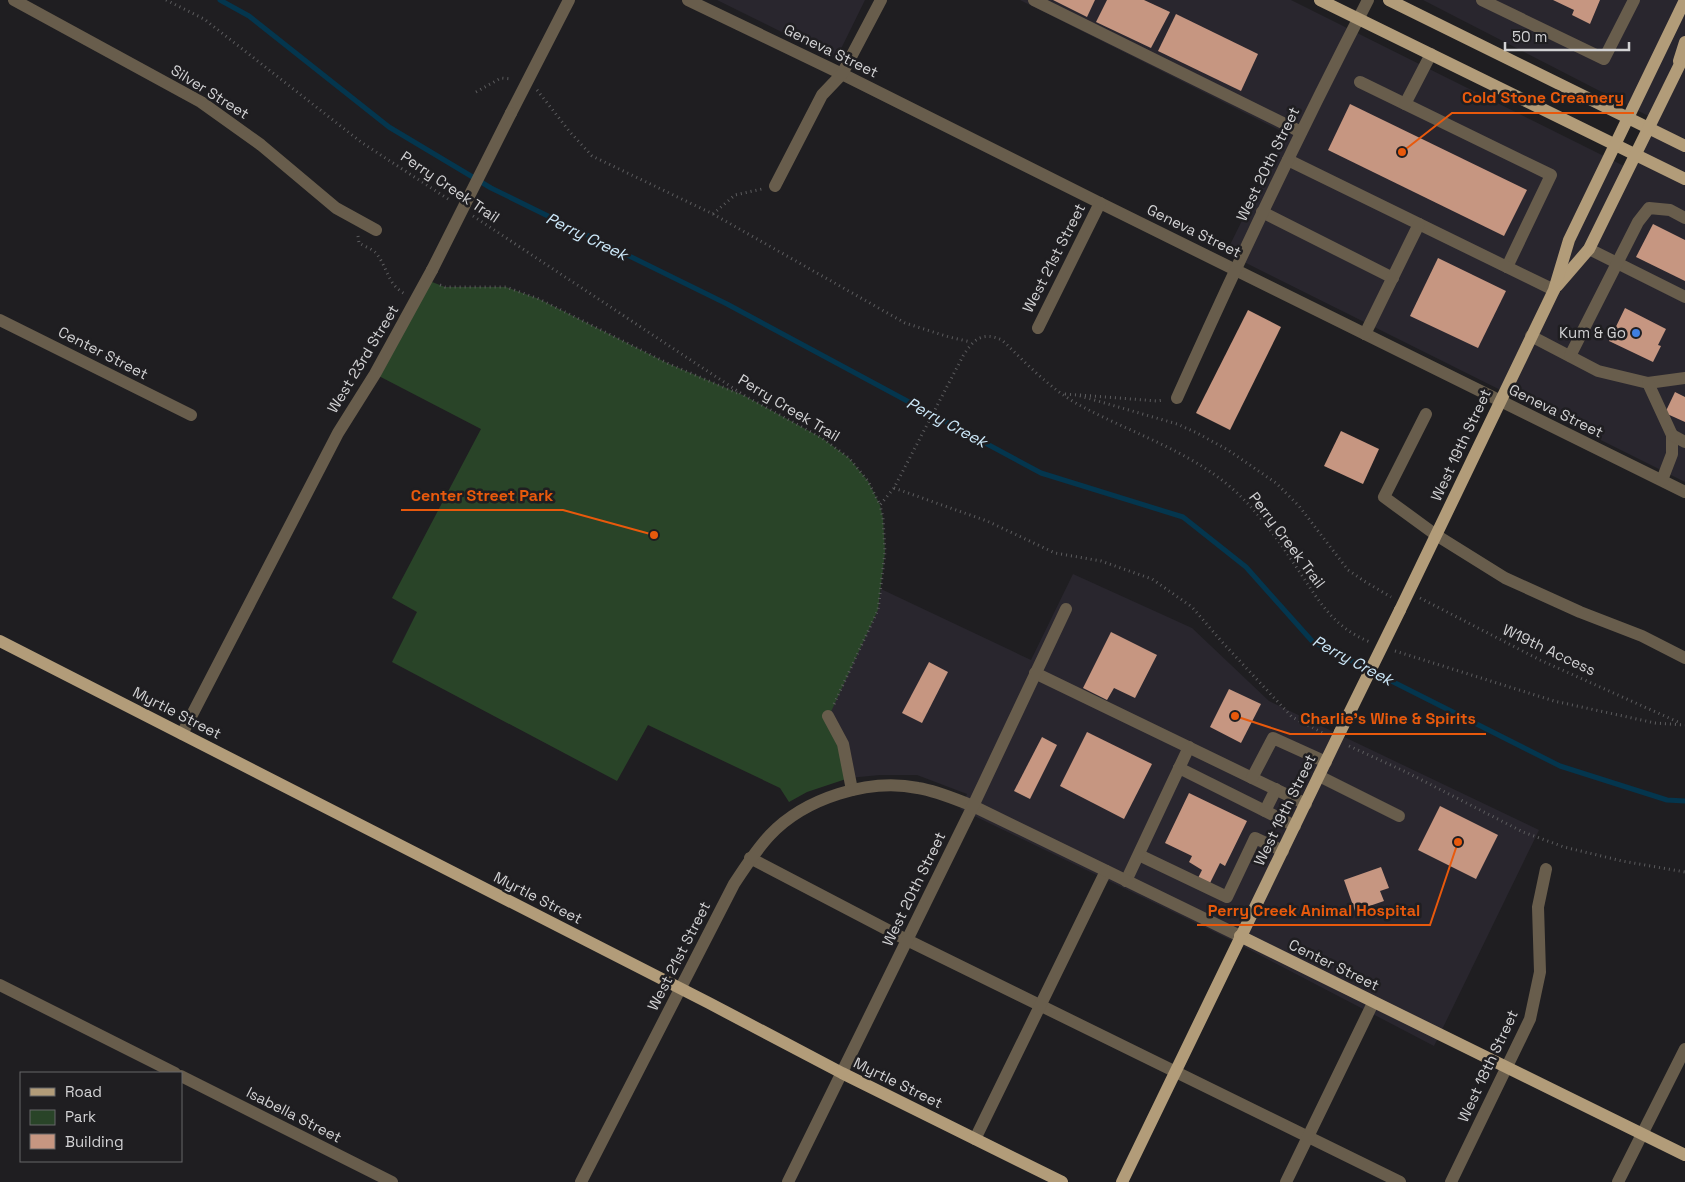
<svg xmlns="http://www.w3.org/2000/svg" width="1685" height="1182" viewBox="0 0 1685 1182" font-family="'Space Grotesk',sans-serif">
	<style>
		.built { fill: #29262e }
		.green { fill: #294428 }
		.lines { fill: none; stroke-linecap: round; stroke-linejoin: round }
		.stream { stroke: #04364e; stroke-width: 5 }
		.building { fill: #c69681 }
		.path { stroke: #5c5c5e; stroke-width: 3; stroke-dasharray: 1 4; stroke-linecap: butt }
		.minor { stroke: #685d4c; stroke-width: 12 }
		.major { stroke: #b29c79; stroke-width: 12 }
		.minor-bridge { stroke: #685d4c; stroke-width: 12 }
		.major-bridge { stroke: #b29c79; stroke-width: 12 }
		.shop-dot { fill: #3f7fe0; stroke: #1f1e21; stroke-width: 2 }
		.labels { text-anchor: middle; stroke-width: 5; stroke-linejoin: round; paint-order: stroke }
		.street-label { font-size: 15px; fill: #d2d2d4; stroke: #1f1e21 }
		.poi-label { font-size: 15px; fill: #d2d2d4; stroke: #1f1e21; text-anchor: end }
		.water-label { font-size: 16px; font-style: italic; fill: #cce8f9; stroke: #1f1e21 }
		.leader { fill: none; stroke: #e8590c; stroke-width: 2 }
		.callout-dot { fill: #e8590c; stroke: #1f1e21; stroke-width: 2 }
		.callout-label { font-size: 16px; text-anchor: middle; font-weight: bold; fill: #e8590c; stroke: #1f1e21; stroke-width: 5; stroke-linejoin: round; paint-order: stroke }
	</style>
	<rect width="100%" height="100%" fill="#1f1e21"/>
	<g class="built">
		<polygon points="717,0 865,0 836,59"/>
		<polygon points="1020,0 1291,0 1628,168 1658,121 1423,0 1685,0 1685,482 1226,253 1285,133"/>
		<polygon points="1073,574 1192,628 1269,701 1539,830 1434,1046 1229,939 960,809 967,794 917,775 880,775 849,778 828,716 878,610 881,589 1031,660"/>
	</g>
	<polygon class="green" points="427,280 445,287 506,287 539,299 667,363 745,396 822,438 849,458 868,481 880,505 883,518 885,552 878,610 829,716 849,778 807,792 789,802 780,788 648,725 617,781 392,662 417,612 392,598 481,429 375,374"/>
	<g class="lines">
		<polyline class="stream" points="220,0 249,16 389,127 491,188 727,304 1041,473 1183,517 1246,567 1312,641 1560,766 1667,800 1685,801"/>
	</g>
	<g class="building">
		<polygon points="1053,0 1095,0 1087,17"/>
		<polygon points="1107,0 1144,0 1170,12 1151,48 1096,22"/>
		<polygon points="1553,0 1600,0 1590,24 1572,15 1574,10"/>
		<polygon points="1176,14 1258,54 1241,91 1158,51"/>
		<polygon points="1350,104 1527,190 1504,236 1328,150"/>
		<polygon points="1653,224 1685,240 1685,281 1636,257"/>
		<polygon points="1438,258 1506,291 1478,348 1410,316"/>
		<polygon points="1625,308 1666,329 1658,345 1661,346 1653,362 1609,341"/>
		<polygon points="1248,310 1281,327 1230,430 1196,413"/>
		<polygon points="1675,392 1685,397 1685,422 1665,413"/>
		<polygon points="1341,431 1379,449 1363,484 1324,466"/>
		<polygon points="1111,632 1157,655 1135,698 1114,688 1107,700 1083,688"/>
		<polygon points="929,662 948,672 922,723 902,713"/>
		<polygon points="1229,689 1261,704 1241,743 1210,727"/>
		<polygon points="1087,732 1152,764 1124,819 1060,786"/>
		<polygon points="1042,737 1057,745 1030,799 1014,791"/>
		<polygon points="1189,793 1247,821 1225,866 1220,863 1210,883 1198,878 1202,870 1189,862 1192,856 1165,843"/>
		<polygon points="1440,806 1498,835 1476,879 1418,850"/>
		<polygon points="1381,867 1389,888 1380,891 1384,901 1355,911 1344,880"/>
	</g>
	<g class="lines">
		<g class="path">
			<polyline points="166,0 204,19 361,142 451,201"/>
			<polyline points="537,90 570,132 592,156 713,214 905,323 949,337 971,342"/>
			<polyline points="476,92 501,78 512,79"/>
			<polyline points="713,214 735,195 762,189"/>
			<path d="M473 216 745 396 822 438 849 458 868 481 880 505 894 488 963 356C973 340 982 331 1002 340 1027 364 1052 391 1083 407 1134 434 1192 452 1235 491 1259 513 1279 541 1297 568 1318 599 1332 627 1370 642"/>
			<path d="M358 236 359 243C364 246 372 249 376 253 388 268 387 284 405 294"/>
			<polyline points="440,285 445,287 506,287 539,299 667,363 737,393"/>
			<polyline points="1065,394 1077,395 1177,424 1197,433 1228,450 1276,483 1299,506 1348,570 1364,581 1391,597"/>
			<polyline points="1080,395 1157,401 1164,400"/>
			<polyline points="894,488 987,521 1055,553 1101,561 1152,579 1192,607 1223,643 1292,717 1325,734"/>
			<polyline points="1420,598 1540,660 1678,722"/>
			<polyline points="1395,651 1554,701 1655,723 1685,725"/>
			<polyline points="834,704 878,610 885,552 883,518 880,505"/>
			<polyline points="1349,746 1406,772 1523,832 1564,847 1622,861 1685,872"/>
		</g>
		<g class="minor">
			<polyline points="14,0 201,102 261,145 336,208 376,230"/>
			<polyline points="688,0 842,74 1100,203 1685,492"/>
			<polyline points="1034,0 1301,132"/>
			<polyline points="1482,0 1604,59 1634,0"/>
			<polyline points="1360,82 1551,175 1507,267"/>
			<polyline points="1405,104 1431,54"/>
			<polyline points="511,113 569,0"/>
			<polyline points="1288,160 1554,290"/>
			<polyline points="775,186 822,95 842,74 881,0"/>
			<polyline points="1262,212 1393,278"/>
			<polyline points="1589,249 1685,297"/>
			<polyline points="0,320 191,415"/>
			<polyline points="1038,328 1100,203"/>
			<polyline points="1365,334 1419,224"/>
			<polyline points="1531,336 1598,371 1648,383 1685,378"/>
			<polyline points="1570,356 1638,222 1649,208 1670,210 1685,218"/>
			<polyline points="1648,383 1672,435 1672,454 1662,480"/>
			<path d="M1177 398C1237 264 1300 131 1368 0"/>
			<polyline points="1426,414 1384,497 1436,535 1505,578 1580,612 1642,636 1685,658"/>
			<polyline points="1672,435 1685,442"/>
			<polyline points="1035,673 1306,804"/>
			<polyline points="828,716 843,744 852,790"/>
			<polyline points="182,734 338,433 375,374 432,270"/>
			<polyline points="1179,768 1295,826"/>
			<polyline points="1319,776 1399,816"/>
			<polyline points="1252,778 1273,738 1326,762"/>
			<polyline points="1265,811 1276,789"/>
			<polyline points="1139,855 1227,897 1255,838 1283,851"/>
			<polyline points="750,858 907,940 1400,1182"/>
			<polyline points="1126,881 1189,747"/>
			<polyline points="0,985 175,1073"/>
			<polyline points="181,1076 392,1182"/>
			<polyline points="975,1139 1106,871"/>
			<path d="M581 1182 734 884C745 867 756 850 770 835 805 798 869 778 918 788 937 791 955 799 973 806L1240 936"/>
			<polyline points="788,1182 973,806 1066,609"/>
			<polyline points="1286,1182 1373,1003"/>
			<polyline points="1451,1182 1530,1019 1540,972 1538,907 1546,869"/>
			<polyline points="1618,1182 1685,1049"/>
		</g>
		<g class="major">
			<polyline points="1320,0 1685,179"/>
			<polyline points="1389,0 1685,146"/>
			<polyline points="1679,61 1685,42"/>
			<polyline points="1557,286 1589,249 1685,54"/>
			<polyline points="1400,610 1554,290 1569,240 1685,0"/>
			<polyline points="0,641 709,1003 842,1073 1062,1182"/>
			<polyline points="1240,936 1685,1155"/>
			<polyline points="1122,1182 1340,732"/>
		</g>
		<polyline class="minor-bridge" points="432,270 511,113"/>
		<polyline class="major-bridge" points="1340,732 1400,610"/>
	</g>
	<circle class="shop-dot" cx="1636" cy="333" r="5"/>
	<g class="labels">
		<g class="street-label">
			<text transform="translate(831 51) rotate(26)" y="5">Geneva Street</text>
			<text transform="translate(210 92) rotate(32)" y="5">Silver Street</text>
			<text transform="translate(1268 164) rotate(-64)" y="5">West 20th Street</text>
			<text transform="translate(450 187) rotate(34)" y="5">Perry Creek Trail</text>
			<text transform="translate(1194 231) rotate(26)" y="5">Geneva Street</text>
			<text transform="translate(1054 258) rotate(-63)" y="5">West 21st Street</text>
			<text transform="translate(103 353) rotate(27)" y="5">Center Street</text>
			<text transform="translate(363 359) rotate(-59)" y="5">West 23rd Street</text>
			<text transform="translate(789 408) rotate(31)" y="5">Perry Creek Trail</text>
			<text transform="translate(1556 411) rotate(26)" y="5">Geneva Street</text>
			<text transform="translate(1461 445) rotate(-65)" y="5">West 19th Street</text>
			<text transform="translate(1287 540) rotate(53)" y="5">Perry Creek Trail</text>
			<text transform="translate(1549 650) rotate(25)" y="5">W19th Access</text>
			<text transform="translate(177 713) rotate(27)" y="5">Myrtle Street</text>
			<text transform="translate(1285 810) rotate(-64)" y="5">West 19th Street</text>
			<text transform="translate(914 889) rotate(-64)" y="5">West 20th Street</text>
			<text transform="translate(538 898) rotate(27)" y="5">Myrtle Street</text>
			<text transform="translate(679 956) rotate(-63)" y="5">West 21st Street</text>
			<text transform="translate(1334 965) rotate(26)" y="5">Center Street</text>
			<text transform="translate(1488 1066) rotate(-65)" y="5">West 18th Street</text>
			<text transform="translate(898 1083) rotate(26)" y="5">Myrtle Street</text>
			<text transform="translate(294 1115) rotate(27)" y="5">Isabella Street</text>
		</g>
		<g class="poi-label">
			<text x="1626" y="338">Kum &amp; Go</text>
		</g>
		<g class="water-label">
			<text transform="translate(587 236) rotate(26)" y="6">Perry Creek</text>
			<text transform="translate(947 422) rotate(28)" y="6">Perry Creek</text>
			<text transform="translate(1353 660) rotate(28)" y="6">Perry Creek</text>
		</g>
	</g>
	<path class="leader" d="M1402 152L1452 113H1634M654 535L563 510H401M1235 716L1290 734H1486M1458 842L1430 925H1197"/>
	<g class="callout-dot">
		<circle cx="1402" cy="152" r="5"/>
		<circle cx="654" cy="535" r="5"/>
		<circle cx="1235" cy="716" r="5"/>
		<circle cx="1458" cy="842" r="5"/>
	</g>
	<g class="callout-label">
		<text x="1543" y="103">Cold Stone Creamery</text>
		<text x="482" y="501">Center Street Park</text>
		<text x="1388" y="724">Charlie's Wine &amp; Spirits</text>
		<text x="1314" y="916">Perry Creek Animal Hospital</text>
	</g>
	<rect x="20" y="1072" width="162" height="90" fill="#1f1e21" stroke="#676669"/>
	<rect x="30" y="1088" width="25" height="8" fill="#b29c79" stroke="#676669"/>
	<text x="65" y="1097" font-size="15" fill="#d2d2d4">Road</text>
	<rect x="30" y="1110" width="25" height="15" fill="#294428" stroke="#676669"/>
	<text x="65" y="1122" font-size="15" fill="#d2d2d4">Park</text>
	<rect x="30" y="1134" width="25" height="15" fill="#c69681" stroke="#676669"/>
	<text x="65" y="1147" font-size="15" fill="#d2d2d4">Building</text>
	<path d="M1505 42v8h124v-8" fill="none" stroke="#d2d2d4" stroke-width="2.5"/>
	<text x="1512" y="42" font-size="15" fill="#d2d2d4" stroke="#1f1e21" stroke-width="4" paint-order="stroke">50 m</text>
</svg>
